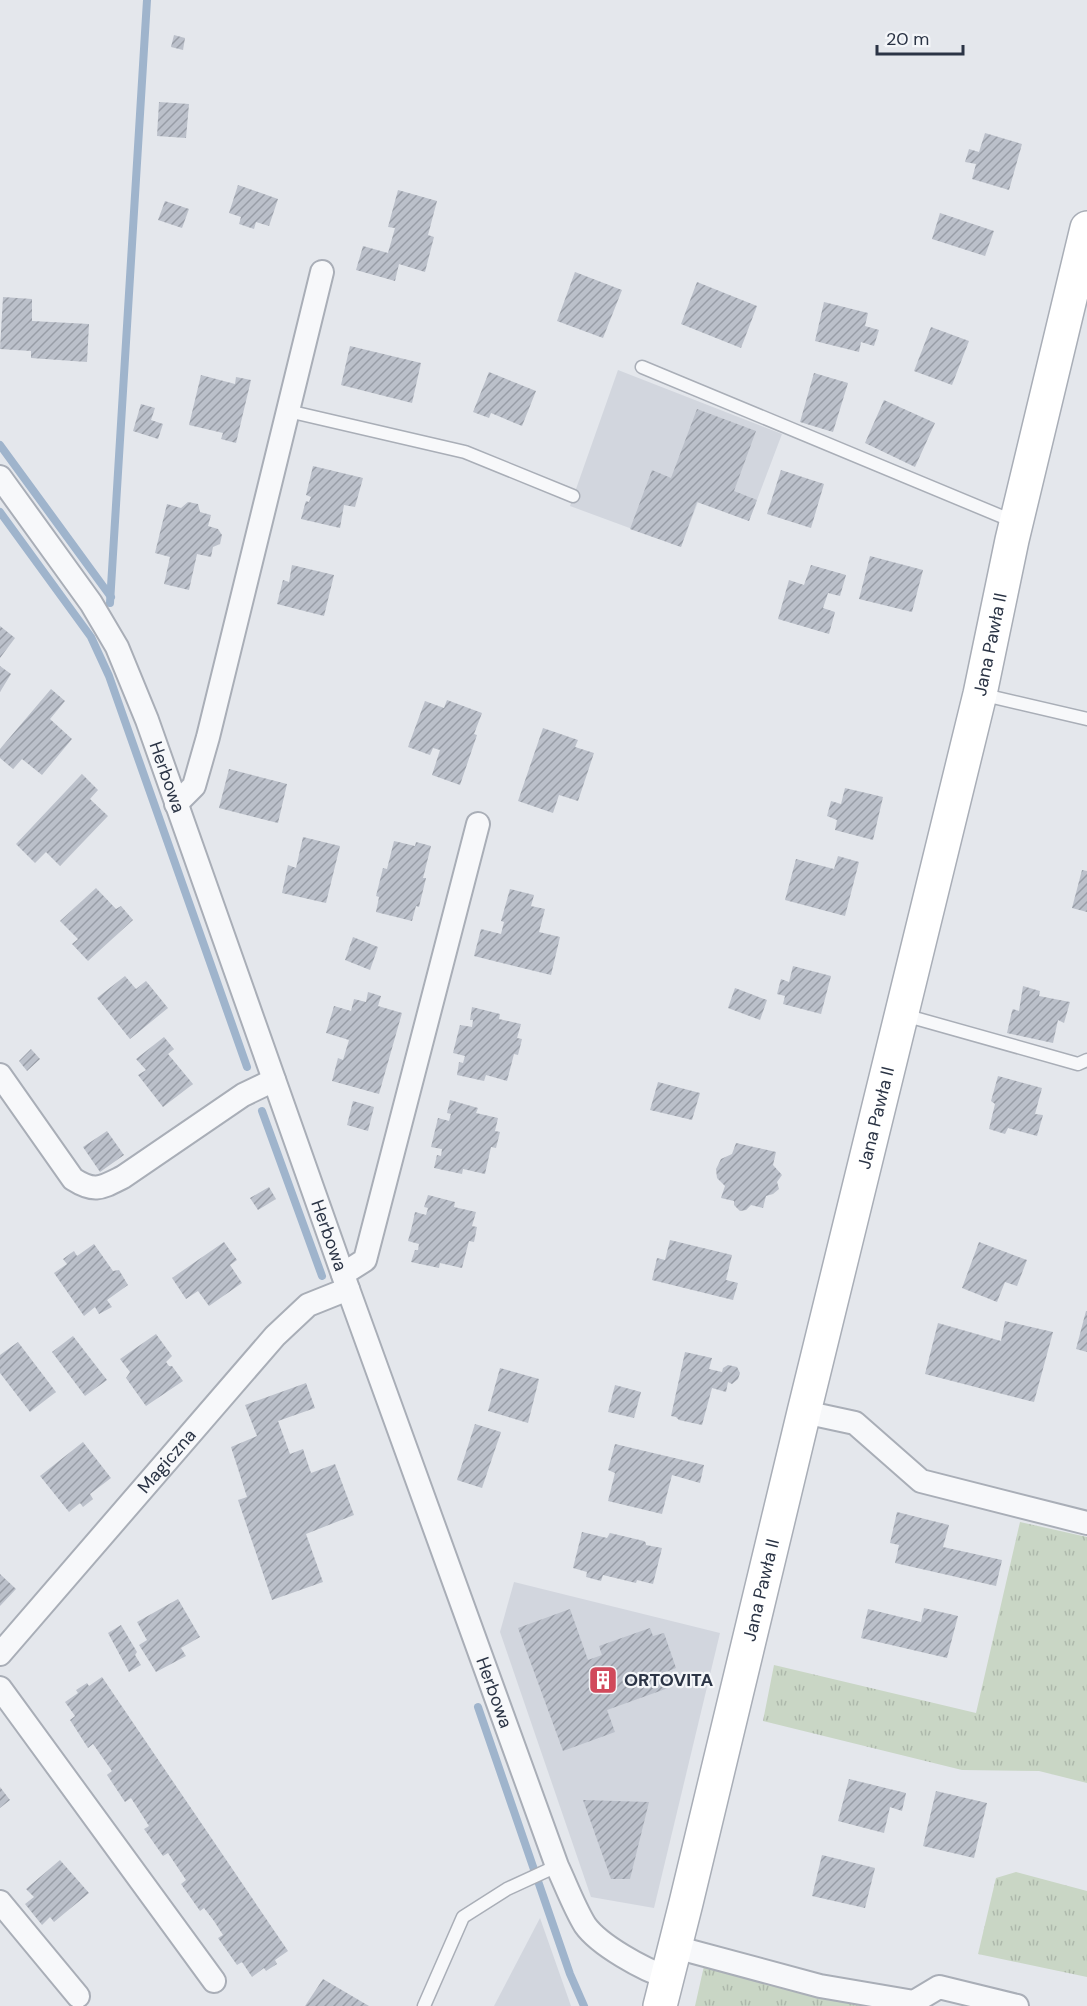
<svg xmlns="http://www.w3.org/2000/svg" width="1087" height="2006" viewBox="0 0 1087 2006" font-family="'DM Sans',sans-serif">
	<style>
		.built { fill: #d2d6de }
		.grass { fill: url(#grass-tufts) }
		.lines { fill: none; stroke-linecap: round; stroke-linejoin: round }
		.stream { stroke: #9fb4cc; stroke-width: 8 }
		.building { fill: url(#building-hatch) }
		.lane-casing { stroke: #a9aeb7; stroke-width: 15 }
		.street-casing { stroke: #a9aeb7; stroke-width: 26 }
		.secondary-casing { stroke: #a9aeb7; stroke-width: 36 }
		.lane { stroke: #f7f8fa; stroke-width: 12 }
		.street { stroke: #f7f8fa; stroke-width: 22 }
		.secondary { stroke: #fff; stroke-width: 33 }
		.labels { text-anchor: middle; stroke-width: 4.5; stroke-linejoin: round; paint-order: stroke }
		.street-label { font-size: 18px; fill: #2b3445; stroke: #f4f6f9 }
		.poi-label { font-size: 18px; font-weight: bold; fill: #2b3445; stroke: #f4f6f9; text-anchor: start }
	</style>
	<defs>
		<pattern id="grass-tufts" width="24" height="20" patternUnits="userSpaceOnUse" patternTransform="scale(1.5)"><rect width="24" height="20" fill="#c9d6c5"/><path d="M3 7l-1-3M5 7V3M7 7l1-3M15 17l-1-3M17 17v-4M19 17l1-3" fill="none" stroke="#adb8ab"/></pattern>
		<pattern id="building-hatch" width="6" height="6" patternUnits="userSpaceOnUse" patternTransform="scale(1.5)"><rect width="6" height="6" fill="#bbc0ca"/><path d="M-1 1l2-2M0 6l6-6M5 7l2-2" fill="none" stroke="#989da6"/></pattern>
	</defs>
	<rect width="100%" height="100%" fill="#e4e7ec"/>
	<g class="built">
		<polygon points="618,370 782,434 749,521 698,502 681,547 570,506"/>
		<polygon points="514,1582 720,1633 654,1908 591,1897 500,1632"/>
		<polygon points="540,1918 571,2006 494,2006"/>
	</g>
	<g class="grass">
		<polygon points="1020,1522 1087,1537 1087,1783 1039,1771 962,1770 763,1721 774,1665 976,1713"/>
		<polygon points="1016,1872 1087,1891 1087,1977 978,1954 996,1878"/>
		<polygon points="704,1966 868,2006 695,2006"/>
	</g>
	<g class="lines">
		<g class="stream">
			<polyline points="0,445 111,597"/>
			<polyline points="0,512 91,637 109,676 247,1067"/>
			<polyline points="110,603 147,0"/>
			<polyline points="262,1111 322,1276"/>
			<polyline points="478,1707 570,1974 584,2006"/>
		</g>
	</g>
	<g class="building">
		<polygon points="174,35 185,38 183,50 171,47"/>
		<polygon points="159,102 189,104 186,138 157,136"/>
		<polygon points="985,133 1022,144 1009,190 972,179 976,164 965,162 969,149 979,152"/>
		<polygon points="238,185 278,199 269,226 256,222 254,229 239,224 241,217 229,213"/>
		<polygon points="398,190 437,201 428,235 434,237 425,272 399,264 395,281 356,270 363,246 388,253 395,228 388,227"/>
		<polygon points="165,201 189,209 182,228 158,220"/>
		<polygon points="940,213 994,231 985,256 932,239"/>
		<polygon points="575,272 622,290 603,338 557,321"/>
		<polygon points="697,282 757,306 741,348 681,324"/>
		<polygon points="3,297 32,299 32,321 89,324 87,362 31,358 31,351 0,349"/>
		<polygon points="824,302 868,313 865,326 879,330 874,346 861,342 859,352 815,341"/>
		<polygon points="931,327 969,341 952,385 914,371"/>
		<polygon points="350,346 421,363 412,403 341,385"/>
		<polygon points="489,372 536,391 522,426 491,413 489,418 473,412"/>
		<polygon points="814,373 848,383 833,432 800,422"/>
		<polygon points="201,375 235,384 236,377 251,380 236,443 221,439 223,433 189,425"/>
		<polygon points="884,400 935,423 915,467 865,443"/>
		<polygon points="141,404 155,408 151,420 163,424 158,439 133,431"/>
		<polygon points="697,409 756,431 734,491 757,500 749,521 697,502 681,547 630,529 652,470 671,478"/>
		<polygon points="313,466 363,478 355,507 344,505 340,528 301,519 305,504 306,501 309,502 311,497 306,495"/>
		<polygon points="781,470 824,484 811,528 767,514"/>
		<polygon points="188,502 198,504 200,512 211,515 208,526 218,529 222,535 220,544 213,547 211,557 197,554 189,590 164,584 170,557 155,553 167,504 181,508"/>
		<polygon points="870,556 923,570 912,612 859,599"/>
		<polygon points="292,565 334,575 324,616 277,604 283,580 289,582"/>
		<polygon points="811,565 846,575 840,596 828,593 823,608 835,612 829,634 778,619 789,580 804,585"/>
		<polygon points="0,626 15,638 0,658"/>
		<polygon points="0,666 11,674 0,692"/>
		<polygon points="51,689 65,701 50,719 72,739 42,775 22,759 13,769 0,758 0,749"/>
		<polygon points="447,700 482,713 474,734 477,735 460,785 432,775 440,750 433,748 430,755 408,747 425,701 444,708"/>
		<polygon points="543,728 578,740 575,747 594,753 578,801 559,795 553,813 518,801"/>
		<polygon points="229,769 287,784 278,823 219,808"/>
		<polygon points="82,774 98,790 90,799 108,816 60,866 46,852 35,863 16,844"/>
		<polygon points="845,788 883,797 873,840 835,830 837,820 827,816 831,801 841,804"/>
		<polygon points="303,837 340,846 326,903 282,893 288,865 296,868"/>
		<polygon points="394,841 415,846 416,842 431,846 423,878 426,878 419,907 416,906 412,921 376,912 379,897 376,896 383,868 387,869"/>
		<polygon points="838,856 859,862 845,916 785,900 796,859 834,869"/>
		<polygon points="1082,870 1087,871 1087,912 1072,908"/>
		<polygon points="96,888 116,909 121,906 133,920 88,961 72,944 78,939 60,921"/>
		<polygon points="510,889 534,895 531,906 545,909 539,932 560,937 551,975 474,956 481,929 501,934 504,922 501,921"/>
		<polygon points="353,937 378,947 370,970 345,960"/>
		<polygon points="793,966 831,976 821,1014 783,1004 785,996 777,994 781,979 789,982"/>
		<polygon points="125,976 136,989 146,981 168,1008 130,1039 97,998"/>
		<polygon points="1023,986 1040,991 1039,996 1070,1002 1064,1023 1058,1020 1053,1043 1007,1033 1012,1011 1013,1009 1019,1011"/>
		<polygon points="735,988 767,1000 760,1020 728,1008"/>
		<polygon points="368,992 381,996 378,1006 402,1013 379,1094 332,1081 338,1058 343,1060 349,1040 326,1033 334,1006 351,1011 354,999 366,1002"/>
		<polygon points="472,1007 500,1014 499,1019 521,1024 517,1038 522,1039 518,1055 514,1054 507,1081 486,1075 484,1081 457,1075 459,1062 463,1063 465,1056 453,1053 460,1025 472,1027 473,1020 470,1020"/>
		<polygon points="164,1037 174,1049 168,1054 193,1084 163,1107 138,1075 146,1070 136,1059"/>
		<polygon points="31,1049 40,1059 27,1071 19,1061"/>
		<polygon points="998,1076 1042,1088 1035,1114 1043,1115 1037,1136 1008,1128 1005,1134 989,1129 995,1104 991,1101"/>
		<polygon points="658,1082 700,1093 692,1120 650,1110"/>
		<polygon points="450,1100 478,1108 476,1113 498,1118 495,1131 500,1132 496,1148 491,1147 485,1174 463,1169 462,1174 434,1168 437,1155 441,1156 442,1149 431,1147 438,1118 449,1121 451,1114 447,1113"/>
		<polygon points="353,1101 374,1107 368,1131 347,1125"/>
		<polygon points="107,1131 124,1155 100,1172 83,1147"/>
		<polygon points="736,1143 776,1152 773,1165 782,1175 777,1182 779,1189 773,1194 766,1196 763,1208 751,1205 746,1210 740,1211 734,1205 734,1201 721,1198 725,1186 717,1178 716,1169 721,1159 732,1154"/>
		<polygon points="269,1187 276,1199 258,1210 250,1198"/>
		<polygon points="428,1195 455,1202 454,1207 476,1212 472,1226 477,1227 474,1242 469,1241 462,1268 440,1263 439,1268 411,1262 415,1250 418,1250 419,1244 408,1241 412,1226 415,1212 426,1215 428,1208 424,1207"/>
		<polygon points="670,1240 732,1255 726,1280 738,1283 733,1300 652,1280 657,1258 665,1260"/>
		<polygon points="224,1242 237,1260 230,1265 242,1283 209,1306 198,1291 186,1299 172,1278"/>
		<polygon points="979,1242 1027,1260 1017,1286 1005,1282 997,1302 962,1288"/>
		<polygon points="94,1244 113,1271 119,1270 128,1285 107,1300 112,1307 99,1314 95,1307 84,1316 54,1273 67,1264 63,1259 74,1251 77,1256"/>
		<polygon points="1086,1311 1087,1311 1087,1352 1076,1349"/>
		<polygon points="1005,1321 1053,1332 1034,1402 925,1374 938,1323 1001,1341"/>
		<polygon points="156,1334 172,1356 166,1362 169,1366 172,1366 183,1381 146,1406 126,1378 130,1372 120,1359"/>
		<polygon points="73,1336 107,1380 85,1396 52,1352"/>
		<polygon points="18,1342 56,1392 30,1412 0,1373 0,1355"/>
		<polygon points="685,1352 712,1358 709,1369 722,1372 723,1368 728,1365 737,1367 740,1373 738,1379 732,1384 728,1382 726,1392 712,1388 702,1425 679,1420 676,1417 671,1416"/>
		<polygon points="500,1368 539,1379 528,1423 488,1411"/>
		<polygon points="306,1383 315,1408 278,1421 290,1454 303,1449 311,1473 335,1464 354,1515 306,1534 323,1582 272,1600 238,1500 247,1497 231,1447 257,1436 245,1405"/>
		<polygon points="615,1385 641,1392 634,1418 608,1412"/>
		<polygon points="475,1424 501,1432 482,1488 457,1480"/>
		<polygon points="83,1442 111,1478 90,1494 93,1499 83,1507 80,1503 69,1512 40,1476"/>
		<polygon points="615,1444 704,1465 700,1483 672,1475 662,1514 608,1501 615,1473 608,1470"/>
		<polygon points="897,1512 949,1525 943,1547 1002,1560 996,1586 895,1563 899,1545 890,1543"/>
		<polygon points="582,1532 607,1538 610,1533 644,1541 646,1543 646,1545 662,1548 653,1584 637,1580 636,1583 603,1575 601,1581 586,1577 587,1572 573,1568"/>
		<polygon points="0,1574 16,1589 0,1606"/>
		<polygon points="178,1599 200,1637 181,1648 186,1656 156,1672 139,1645 147,1640 137,1622"/>
		<polygon points="924,1608 958,1616 947,1658 861,1638 868,1609 921,1622"/>
		<polygon points="570,1609 588,1660 602,1655 599,1646 650,1628 653,1636 664,1633 676,1668 666,1672 671,1687 607,1710 615,1732 563,1751 518,1628"/>
		<polygon points="121,1625 137,1652 135,1655 141,1665 129,1672 108,1633"/>
		<polygon points="102,1677 288,1951 275,1960 277,1964 266,1971 264,1968 252,1977 242,1962 237,1965 218,1938 223,1935 214,1921 204,1908 200,1911 181,1884 186,1880 168,1853 163,1856 144,1829 149,1826 131,1798 125,1802 107,1775 112,1771 93,1744 88,1748 70,1720 75,1716 65,1702 78,1693 76,1690 87,1683 89,1686"/>
		<polygon points="849,1779 906,1793 902,1811 890,1807 884,1833 838,1821"/>
		<polygon points="0,1787 10,1800 0,1808"/>
		<polygon points="936,1791 987,1803 974,1858 923,1846"/>
		<polygon points="583,1800 649,1802 630,1879 611,1879"/>
		<polygon points="822,1855 875,1868 865,1908 812,1896"/>
		<polygon points="60,1860 89,1893 54,1922 50,1917 42,1925 25,1904 34,1897 26,1889"/>
		<polygon points="323,1979 369,2006 305,2006"/>
	</g>
	<g class="lines">
		<g class="lane-casing">
			<g id="lane">
				<polyline points="642,367 1015,522"/>
				<polyline points="288,411 465,452 573,496"/>
				<polyline points="980,694 1087,719"/>
				<polyline points="904,1015 1078,1064 1087,1060"/>
				<polyline points="424,2006 463,1917 507,1889 557,1866"/>
			</g>
		</g>
		<g class="street-casing">
			<g id="street">
				<path id="s1" d="M0 477 91 603 117 647 147 720 348 1289 557 1866C566 1885 574 1907 585 1925 599 1945 644 1970 667 1977"/>
				<polyline points="176,804 194,786 208,737 322,272"/>
				<path d="M0 1075 73 1179C95 1193 101 1188 123 1177L243 1095 274 1080"/>
				<polyline points="343,1274 365,1260 478,824"/>
				<polyline points="804,1412 855,1423 921,1481 1087,1523"/>
				<path id="s2" d="M0 1654 275 1336 308 1305 348 1289"/>
				<polyline points="0,1688 214,1981"/>
				<polyline points="0,1902 78,1996"/>
				<polyline points="675,1947 820,1986 914,2002 939,1987 1017,2006"/>
			</g>
		</g>
		<g class="secondary-casing">
			<g id="secondary">
				<path id="s3" d="M660 2006 686 1903 804 1412 980 694 1012 540 1087 228"/>
			</g>
		</g>
		<use href="#lane" class="lane"/>
		<use href="#street" class="street"/>
		<use href="#secondary" class="secondary"/>
	</g>
	<defs>
		<g id="building-square" transform="scale(1.5)"><rect x="-9" y="-9" width="18" height="18" rx="4" fill="#d1495b" stroke="#f4f6f9"/><path d="M-4-6H4V6H1V3H-1V6H-4ZM-2.5-4.3h1.7v1.8h-1.7ZM.8-4.3h1.7v1.8H.8ZM-2.5-1h1.7V.8h-1.7ZM.8-1h1.7V.8H.8Z" fill="#fff"/></g>
	</defs>
	<g fill-rule="evenodd">
		<use href="#building-square" x="603" y="1680"/>
	</g>
	<g class="labels">
		<g class="street-label">
			<text dy="6" stroke="none"><textPath href="#s3" startOffset="1401">Jana Pawła II</textPath></text>
			<text dy="6" stroke="none"><textPath href="#s1" startOffset="346">Herbowa</textPath></text>
			<text dy="6" stroke="none"><textPath href="#s3" startOffset="914">Jana Pawła II</textPath></text>
			<text dy="6" stroke="none"><textPath href="#s1" startOffset="832">Herbowa</textPath></text>
			<text dy="6" stroke="none"><textPath href="#s2" startOffset="255">Magiczna</textPath></text>
			<text dy="6" stroke="none"><textPath href="#s3" startOffset="428">Jana Pawła II</textPath></text>
			<text dy="6" stroke="none"><textPath href="#s1" startOffset="1318">Herbowa</textPath></text>
		</g>
		<g class="poi-label">
			<text x="624" y="1686">ORTOVITA</text>
		</g>
	</g>
	<path d="M877 45v9h86v-9" fill="none" stroke="#2b3445" stroke-width="3"/>
	<text x="886" y="45" font-size="18" fill="#2b3445" stroke="#f4f6f9" stroke-width="4.5" paint-order="stroke">20 m</text>
</svg>
